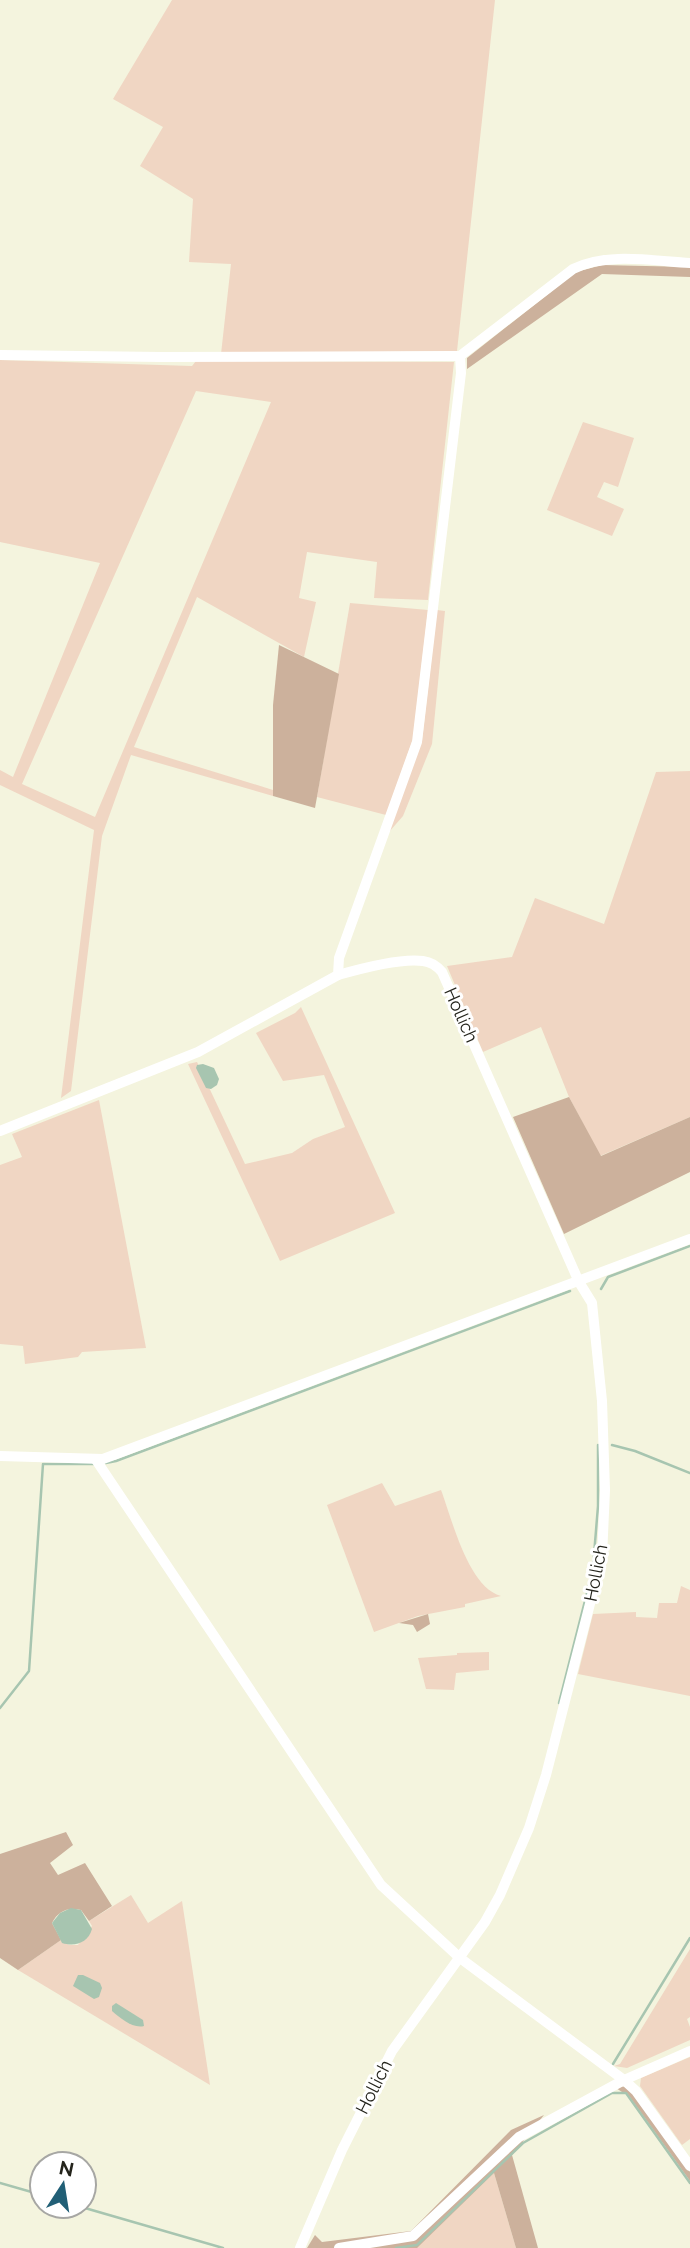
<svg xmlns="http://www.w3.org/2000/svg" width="690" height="2248" viewBox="0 0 690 2248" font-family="Raleway,sans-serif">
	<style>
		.green { fill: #f0d6c3; fill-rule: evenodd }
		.forest { fill: #ccb19c }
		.water { fill: #a7c5b0 }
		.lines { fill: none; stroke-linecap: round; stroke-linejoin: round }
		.stream { stroke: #a7c5b0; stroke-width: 2.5 }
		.minor { stroke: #fff; stroke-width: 10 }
		.labels { text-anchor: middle; stroke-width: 6; stroke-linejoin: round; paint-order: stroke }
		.street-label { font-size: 18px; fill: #24241c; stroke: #fff }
	</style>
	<rect width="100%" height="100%" fill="#f4f4de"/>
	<g class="green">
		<polygon points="172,0 495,0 457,351 221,354 231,264 189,262 193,199 140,166 163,127 113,99"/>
		<path d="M0 360 192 366 196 361 454 362 428 600 374 598 377 562 307 552 299 598 316 602 304 657 197 597 134 747 273 790V796L131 755 102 836 71 1091 61 1098 94 830 0 785V770L13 777 100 563 0 542ZM196 391 271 402 95 817 22 784Z"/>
		<polygon points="583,422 634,438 618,487 604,482 597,497 624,509 612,536 547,510"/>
		<polygon points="350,603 428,610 413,739 386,815 317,797"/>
		<polygon points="437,610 445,611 432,744 403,816 389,832 422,741"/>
		<polygon points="690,771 690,1117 600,1156 569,1097 541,1027 483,1052 447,966 512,957 535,898 604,924 656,772"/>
		<polygon points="301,1007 395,1213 280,1261 188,1064 197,1062 245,1164 292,1153 313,1139 345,1127 324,1075 283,1081 256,1033 295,1013"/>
		<polygon points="99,1100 146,1348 82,1352 78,1357 25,1364 23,1346 0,1344 0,1165 22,1157 12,1134"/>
		<path d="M382 1483 395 1506 441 1490C452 1519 468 1587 501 1596L465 1604V1607L418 1616 374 1632 327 1505Z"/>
		<polygon points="681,1586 690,1590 690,1696 578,1674 593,1614 636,1612 636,1617 657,1618 659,1603 677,1603"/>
		<polygon points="489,1652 489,1670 456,1673 454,1690 426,1689 418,1658 457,1655 457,1653"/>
		<polygon points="131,1895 148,1923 182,1901 210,2085 18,1970 61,1940 69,1945 78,1945 92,1926 89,1921"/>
		<polygon points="690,1949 690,2017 687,2019 690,2027 690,2040 627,2068 614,2066 620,2064"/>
		<polygon points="690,2057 690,2139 682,2145 640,2086 641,2078"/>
		<polygon points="494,2173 516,2248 417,2248 417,2247"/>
	</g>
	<g class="forest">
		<polygon points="602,265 690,267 690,277 602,274 467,369 467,358 576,272"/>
		<polygon points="279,645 339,674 315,808 273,796 273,705"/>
		<polygon points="569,1097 601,1156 690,1117 690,1172 564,1234 513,1117"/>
		<polygon points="428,1614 430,1624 417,1632 413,1625 399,1623"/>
		<path d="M66 1832 73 1845 50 1863 58 1875 85 1863 112 1906 89 1921 81 1910C68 1907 58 1911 52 1923L61 1940 18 1970 0 1958V1854Z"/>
		<polygon points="620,2086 626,2087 635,2094 690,2172 690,2181 627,2093 622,2092 616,2088"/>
		<polygon points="544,2115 512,2155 538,2248 516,2248 494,2173 417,2248 307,2248 315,2235 322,2242 411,2231 511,2130"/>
	</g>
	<g class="water">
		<polygon points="203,1064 214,1068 219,1079 217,1085 211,1089 206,1088 196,1068 197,1065"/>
		<path d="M71 1908 81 1910 92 1929C88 1943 75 1947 62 1943L52 1923 60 1913Z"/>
		<polygon points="78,1975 83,1975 100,1983 102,1988 99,1997 94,1999 73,1986"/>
		<path d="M116 2003 143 2020 144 2026C133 2029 120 2018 112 2011V2006Z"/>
	</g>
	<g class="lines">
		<g class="stream">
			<polyline points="601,1289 608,1277 690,1246"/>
			<polyline points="612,1445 635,1451 690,1473"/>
			<polyline points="106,1463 116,1461 570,1291"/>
			<polyline points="593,1567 598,1506 598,1445"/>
			<polyline points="559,1703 590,1581"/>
			<polyline points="0,1708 29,1671 43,1464 96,1464"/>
			<polyline points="613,2064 690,1938"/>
			<polyline points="0,2183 42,2195"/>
			<polyline points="78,2206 223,2248"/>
			<polyline points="396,2248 417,2245 523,2143 612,2093 626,2093 690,2183"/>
		</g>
		<g class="minor">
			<polyline points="0,355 162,357 460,356"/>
			<path d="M0 1131 198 1052 338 975 339 958 417 742 461 373 460 356 573 269C607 252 653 261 690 263"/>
			<polyline points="0,1456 103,1459 690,1239"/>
			<polyline points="96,1460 381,1885 460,1958 624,2080 636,2091 690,2166"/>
			<path d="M300 2248 342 2150 392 2051 485 1922 500 1895 529 1828 546 1775 602 1557 605 1490 602 1401 592 1303 579 1282 442 972C437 966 431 962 423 961 402 958 359 969 338 975"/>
			<polyline points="339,2248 413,2236 519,2137 624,2080 690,2051"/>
		</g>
	</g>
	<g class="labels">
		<g class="street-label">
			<text transform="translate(461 1015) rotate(66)" y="6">Hollich</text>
			<text transform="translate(596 1573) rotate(-79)" y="6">Hollich</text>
			<text transform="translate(374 2087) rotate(-63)" y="6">Hollich</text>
		</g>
	</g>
	<g transform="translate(63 2185) rotate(12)"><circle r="33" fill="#ffffff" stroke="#a7a7a4" stroke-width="2"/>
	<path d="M0-5L12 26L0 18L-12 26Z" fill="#215f76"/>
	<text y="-10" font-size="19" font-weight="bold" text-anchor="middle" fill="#24241c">N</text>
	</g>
</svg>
